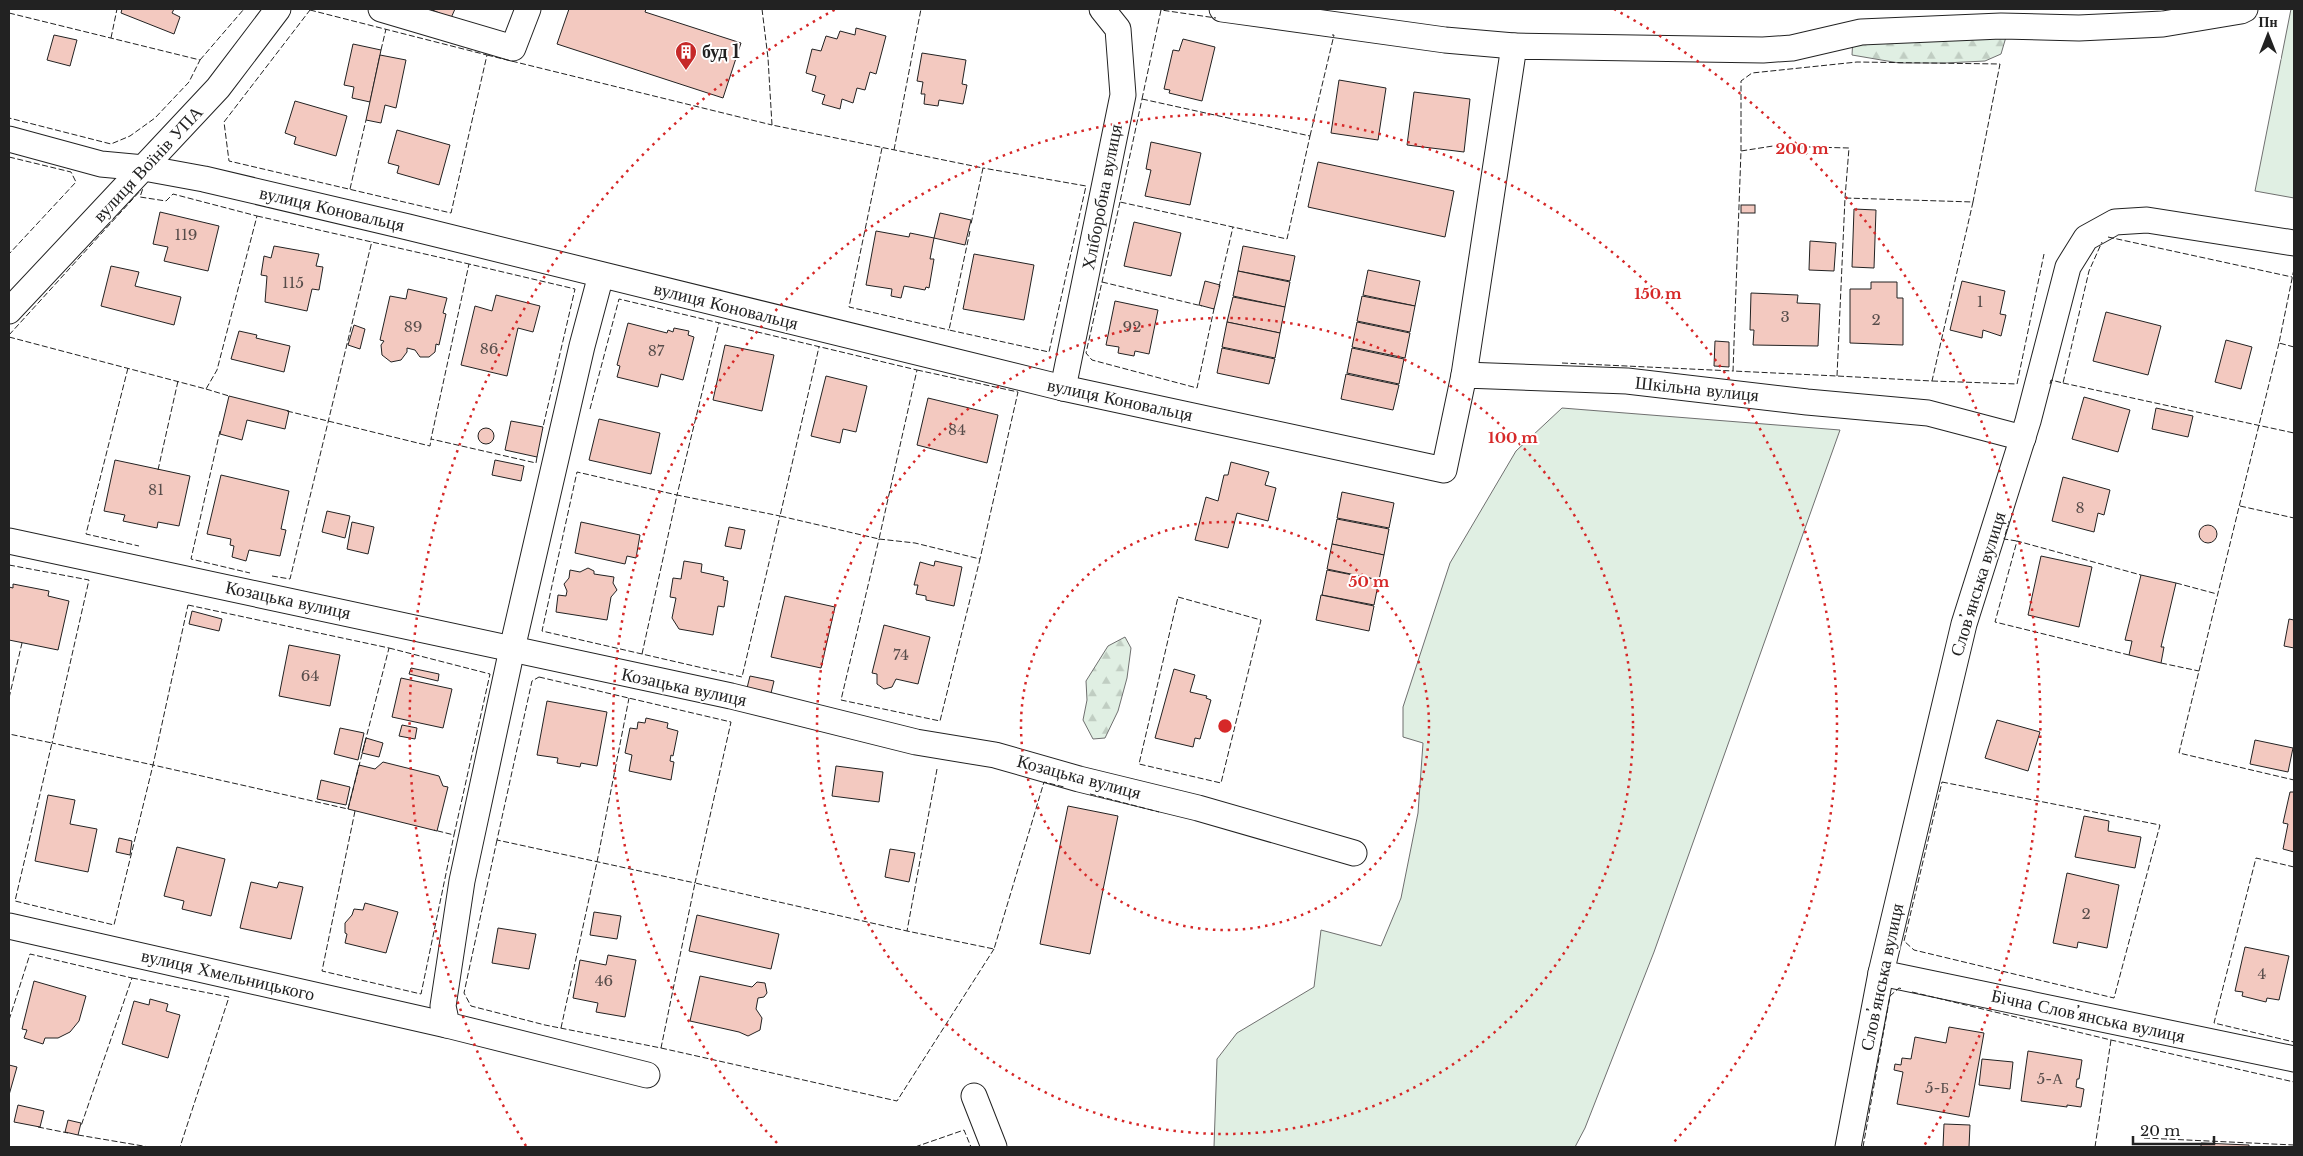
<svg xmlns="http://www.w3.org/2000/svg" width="2303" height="1156" viewBox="0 0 2303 1156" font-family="'Libre Baskerville',serif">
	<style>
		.green { fill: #e0efe3; stroke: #6f6f6f }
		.forest { fill: url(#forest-firs); stroke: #6f6f6f }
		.building { fill: #f3c9c0; stroke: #222 }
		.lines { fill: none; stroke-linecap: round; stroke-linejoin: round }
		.minor-casing { stroke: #222; stroke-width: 27 }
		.minor { stroke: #fff; stroke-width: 25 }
		.fence { stroke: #222; stroke-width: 1; stroke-dasharray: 6 2.5; stroke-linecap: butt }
		.ring { fill: none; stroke: #d62828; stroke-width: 2.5; stroke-dasharray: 2.5 5 }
		.labels { text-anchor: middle; stroke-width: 4; stroke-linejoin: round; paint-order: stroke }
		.number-label { font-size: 15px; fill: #564c4a }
		.poi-label { font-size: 18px; font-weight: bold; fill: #222; stroke: #fff; text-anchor: start }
		.street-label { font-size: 18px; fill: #222; stroke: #fff }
		.centre { fill: #d62828; stroke: #fff; stroke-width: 2.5 }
		.ring-label { font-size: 15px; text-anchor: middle; font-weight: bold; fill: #d62828; stroke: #fff; stroke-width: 4; stroke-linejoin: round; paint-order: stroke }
	</style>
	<defs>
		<pattern id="forest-firs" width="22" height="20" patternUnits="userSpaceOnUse" patternTransform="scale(1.25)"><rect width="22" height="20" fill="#e0efe3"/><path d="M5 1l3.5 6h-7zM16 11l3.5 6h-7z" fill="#c0cdc2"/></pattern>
	</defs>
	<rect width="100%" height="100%" fill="#fff"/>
	<g class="green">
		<polygon points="2291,9 2294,9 2294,198 2255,191"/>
		<polygon points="1562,408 1840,430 1654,952 1585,1128 1575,1147 1214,1147 1217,1059 1237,1033 1314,987 1321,930 1381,946 1401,898 1418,813 1423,743 1403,737 1403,707 1450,563 1516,451"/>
	</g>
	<g class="forest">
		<polygon points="2006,37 2001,54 1985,61 1945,63 1899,63 1852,55 1853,38"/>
		<polygon points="1125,637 1131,648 1127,678 1118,711 1105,738 1093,739 1083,720 1087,700 1086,681 1108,646"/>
	</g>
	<g class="building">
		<polygon points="122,9 174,9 172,13 180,17 174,34 121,13"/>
		<polygon points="430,9 455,9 451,18"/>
		<polygon points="569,9 646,9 645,12 741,43 723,98 557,44"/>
		<polygon points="856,28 886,36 876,74 870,72 865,90 857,88 853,103 842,99 840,109 822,104 825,95 812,91 816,76 806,73 812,49 821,51 826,36 837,39 840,31 855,35"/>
		<polygon points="54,35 77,40 70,66 47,60"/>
		<polygon points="1183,39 1215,47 1202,101 1169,93 1170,90 1164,89 1173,50 1179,51"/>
		<polygon points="353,44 381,50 370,102 352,98 354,87 344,85"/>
		<polygon points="922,53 966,60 962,84 967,85 963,104 939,100 938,106 924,104 925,94 921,94 923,82 917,81"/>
		<polygon points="380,55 406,60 396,108 385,105 381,123 366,120"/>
		<polygon points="1339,80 1386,88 1378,140 1331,133"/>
		<polygon points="1414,92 1470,99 1464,152 1407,145"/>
		<polygon points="295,101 347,116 336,156 294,144 296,137 285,133"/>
		<polygon points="397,130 450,145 439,185 397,173 399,166 388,163"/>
		<polygon points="1151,142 1201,153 1190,205 1145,196 1151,170 1146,169"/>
		<polygon points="1318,162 1454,191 1445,237 1308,207"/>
		<rect x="1741" y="205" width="14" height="8"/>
		<polygon points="1854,209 1876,210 1874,268 1852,267"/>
		<polygon points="160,212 219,226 208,271 164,261 168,247 153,244"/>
		<polygon points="940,213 971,220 965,245 934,238"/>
		<polygon points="1134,222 1181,233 1171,276 1124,266"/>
		<polygon points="876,231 909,237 910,233 934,238 930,259 934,259 929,288 926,287 925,290 904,286 901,298 891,296 892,289 866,285"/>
		<polygon points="1810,241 1836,243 1834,271 1809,270"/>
		<polygon points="274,246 319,254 316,266 323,267 319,290 312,289 307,311 265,302 267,276 261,275 264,256 271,258"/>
		<polygon points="1243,246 1295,256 1290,281 1238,271"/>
		<polygon points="974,254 1034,265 1024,320 963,309"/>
		<polygon points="111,266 139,272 135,286 181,297 174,325 101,306"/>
		<polygon points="1368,270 1420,281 1415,306 1363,295"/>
		<polygon points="1238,271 1290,282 1285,307 1233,296"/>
		<polygon points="1205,281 1220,285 1214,309 1199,305"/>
		<polygon points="1962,281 2005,291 2000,314 2006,315 2001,336 1983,330 1982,338 1950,330"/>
		<polygon points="1871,282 1897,282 1897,298 1903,298 1903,345 1850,343 1850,289 1871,289"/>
		<polygon points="408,289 447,298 443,313 446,314 439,345 436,344 435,352 429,357 420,357 415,350 407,348 407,352 401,360 391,362 382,355 381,345 384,341 380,340 390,296 406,299"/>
		<polygon points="1751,293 1798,295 1797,303 1820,304 1818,346 1753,345 1754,330 1750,330"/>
		<polygon points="496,295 540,306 533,332 518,328 507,376 461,365 475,306 492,311"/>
		<polygon points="1362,296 1415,306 1410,332 1357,321"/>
		<polygon points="1233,297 1285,307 1280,333 1227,322"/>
		<polygon points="1115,301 1158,310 1149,354 1135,351 1134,356 1118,353 1119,347 1106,345"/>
		<polygon points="2106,312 2161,326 2148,375 2093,361"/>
		<polygon points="1227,322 1280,333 1275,358 1222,347"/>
		<polygon points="1357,322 1410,333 1405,358 1352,347"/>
		<polygon points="628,323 667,333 668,330 673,332 674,328 689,331 688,335 694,337 683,380 661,374 658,387 617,377 620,366 617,365"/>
		<polygon points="354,325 365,329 360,349 348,345"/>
		<polygon points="239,331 257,335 256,338 290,346 284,372 231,359"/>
		<polygon points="2226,340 2252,347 2241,389 2215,382"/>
		<polygon points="1715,341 1729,342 1729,367 1714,366"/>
		<polygon points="725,345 774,355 762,411 713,400"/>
		<polygon points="1222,348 1275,359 1269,384 1217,373"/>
		<polygon points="1352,348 1404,359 1399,384 1347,373"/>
		<polygon points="1346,374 1399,385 1393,410 1341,399"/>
		<polygon points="826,376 867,386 856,432 843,429 840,443 811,436"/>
		<polygon points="229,396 289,411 285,429 247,420 242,440 220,434"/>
		<polygon points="2084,397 2130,410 2118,452 2072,439"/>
		<polygon points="928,398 998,415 987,463 917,445"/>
		<polygon points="2156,408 2193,416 2188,437 2152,429"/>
		<polygon points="599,419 660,433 651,474 589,460"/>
		<polygon points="511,421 543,427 537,457 505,450"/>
		<circle cx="486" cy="436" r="8"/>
		<polygon points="115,460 190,476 179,526 158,522 157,528 123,521 125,515 104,511"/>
		<polygon points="495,460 524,466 521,481 492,475"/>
		<polygon points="1231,462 1269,472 1265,485 1276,488 1268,521 1237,513 1228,548 1195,540 1206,497 1218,501 1224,475 1228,475"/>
		<polygon points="221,475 289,491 281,529 286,530 280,556 249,550 246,561 232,557 234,546 230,545 231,539 207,534"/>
		<polygon points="2063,477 2110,490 2104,515 2098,513 2094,532 2052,521"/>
		<polygon points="1342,492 1394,503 1389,528 1337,518"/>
		<polygon points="327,511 350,516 345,538 322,532"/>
		<polygon points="1337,519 1389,529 1384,555 1332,544"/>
		<polygon points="352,522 374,527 368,554 347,549"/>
		<polygon points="581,522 640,535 636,558 627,556 625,564 575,553"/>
		<circle cx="2208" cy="534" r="9"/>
		<polygon points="729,527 745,530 741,549 725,546"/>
		<polygon points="1332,544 1384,555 1379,580 1327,569"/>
		<polygon points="2041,556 2092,567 2079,627 2028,615"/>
		<polygon points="684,561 702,564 701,572 724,577 723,580 728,581 724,607 718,606 713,635 679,629 672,618 676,598 670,597 673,578 681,579"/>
		<polygon points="935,561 962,567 954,606 926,600 926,596 916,594 918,585 914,585 920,562 934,566"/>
		<polygon points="588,568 594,571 594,574 614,577 613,583 617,590 611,597 607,620 556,612 558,595 566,596 567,591 564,584 569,578 570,570 580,572"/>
		<polygon points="1327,570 1379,580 1374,605 1322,595"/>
		<polygon points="2141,575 2176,583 2161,647 2164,647 2161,663 2129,655 2132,641 2125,640"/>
		<polygon points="13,584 49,591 48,596 69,601 58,650 9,640 9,587 13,588"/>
		<polygon points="1321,595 1374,606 1369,631 1316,620"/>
		<polygon points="785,596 835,607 821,668 771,657"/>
		<polygon points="192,611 222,619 219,631 189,624"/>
		<polygon points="2289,619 2294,620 2294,648 2284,646"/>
		<polygon points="884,625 930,637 918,684 896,679 892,687 884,689 877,684 877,674 872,673"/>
		<polygon points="289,645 340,655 330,706 279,696"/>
		<polygon points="411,668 439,674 438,681 409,674"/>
		<polygon points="1174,669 1195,675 1190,692 1207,696 1206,698 1211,700 1200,739 1195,738 1193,747 1155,738"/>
		<polygon points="750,676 774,681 770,697 746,692"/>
		<polygon points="401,678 452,689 443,728 392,717"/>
		<polygon points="547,701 607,712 597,766 581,763 580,767 557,763 558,758 537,755"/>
		<polygon points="646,718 668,723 667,728 678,731 673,756 671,755 670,761 674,762 671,780 629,771 632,755 625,753 630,728 637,729 638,722 645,723"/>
		<polygon points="1997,720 2040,732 2028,771 1985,758"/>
		<polygon points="402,725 417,728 415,739 399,736"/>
		<polygon points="340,728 364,733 358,760 334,754"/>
		<polygon points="366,738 383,743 379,757 362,753"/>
		<polygon points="2255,740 2293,748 2288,772 2250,764"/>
		<polygon points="383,762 439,776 443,786 448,787 437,831 348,809 359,765 375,769"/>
		<polygon points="836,766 883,772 879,802 832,796"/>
		<polygon points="321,780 350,787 346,805 317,799"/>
		<polygon points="2290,792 2294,792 2294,852 2283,849 2288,824 2283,823"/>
		<polygon points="48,795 75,800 70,824 97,829 88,872 35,861"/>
		<polygon points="1068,806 1118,816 1090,954 1040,944"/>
		<polygon points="2084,816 2109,821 2108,831 2141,837 2135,868 2075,857"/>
		<polygon points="119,838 132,841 130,855 116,852"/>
		<polygon points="177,847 225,859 211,916 182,909 184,901 164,896"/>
		<polygon points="890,849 915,853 909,882 885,877"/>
		<polygon points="2067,873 2119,885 2107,948 2078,942 2077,948 2053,943"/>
		<polygon points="251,882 277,888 279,882 303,887 291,939 240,928"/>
		<polygon points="365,903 398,912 386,953 345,943 347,934 345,933 345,923 352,915 354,909 363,910"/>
		<polygon points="594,912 621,916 617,939 590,935"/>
		<polygon points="697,915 779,934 771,969 689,951"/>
		<polygon points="498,928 536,934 529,969 492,963"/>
		<polygon points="2245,947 2289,956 2279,1000 2267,998 2266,1002 2242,996 2243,992 2235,991"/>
		<polygon points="608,955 636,960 625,1017 596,1012 598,1003 573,998 580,960 606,965"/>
		<polygon points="700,976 752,987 757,982 765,983 767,993 764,997 758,998 756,1009 762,1018 760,1030 748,1036 739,1032 690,1021"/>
		<polygon points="34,981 86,996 79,1021 70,1032 58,1038 45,1038 43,1044 24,1038 27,1030 22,1029"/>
		<polygon points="150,999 168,1004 166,1011 180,1015 168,1058 122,1044 134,1001 149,1005"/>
		<polygon points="1949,1027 1984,1033 1969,1117 1897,1104 1903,1072 1894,1070 1895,1064 1901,1065 1902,1058 1911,1059 1915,1037 1946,1043"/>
		<polygon points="2028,1051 2082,1060 2079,1079 2077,1079 2076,1087 2084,1089 2081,1107 2067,1105 2067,1107 2021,1101"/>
		<polygon points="1982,1059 2013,1062 2010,1089 1979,1085"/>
		<polygon points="9,1065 17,1067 9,1095"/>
		<polygon points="18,1105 44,1111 40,1127 14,1122"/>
		<polygon points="68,1120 81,1123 78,1135 65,1132"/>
		<polygon points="1944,1124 1970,1125 1969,1147 1943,1147"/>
		<polygon points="2201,1143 2249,1145 2249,1147 2201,1147"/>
	</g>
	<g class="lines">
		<g class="minor-casing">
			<g id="minor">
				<polyline points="381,9 513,48 528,9"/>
				<polyline points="1222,9 1445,40 1514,46"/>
				<polyline points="9,139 101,164 144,168 204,179 408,227 1063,388 1444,470 1464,375 1627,381 1807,402 1928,413 2023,438"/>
				<polyline points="601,275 582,346 512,649 462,881 443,1006 447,1025 647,1075"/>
				<polyline points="9,311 218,88 278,9"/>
				<polyline points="1464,375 1514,46 1763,50 1792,48 1861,32 2001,26 2079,28 2163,24 2241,11 2245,9"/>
				<polyline points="1063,388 1123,95 1118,29 1102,9"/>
				<polyline points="9,541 731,696 916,742 995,755 1079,779 1198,808 1354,853"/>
				<polyline points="9,926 447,1025"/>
				<polyline points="1881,973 2294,1059"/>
				<polyline points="974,1096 994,1147"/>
				<polyline points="1848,1147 1881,973 1964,624 2028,421 2068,267 2086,238 2115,222 2147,220 2294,243"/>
			</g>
		</g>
		<use href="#minor" class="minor"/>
		<g class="fence">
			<polyline points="762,9 768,58 772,125 983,168 971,224"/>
			<polygon points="310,10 487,55 451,213 229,161 224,122"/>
			<polyline points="9,13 200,60 189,82 155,118 130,136 111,144 9,118"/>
			<polyline points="111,38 117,9"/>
			<polyline points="381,50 386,29"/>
			<polyline points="487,55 772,125"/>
			<polyline points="200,60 244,9"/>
			<polygon points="1142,99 1310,136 1287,239 1120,202"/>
			<polyline points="1142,99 1161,10 1216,18"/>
			<polyline points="1310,136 1334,35 1332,35"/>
			<polyline points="882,148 849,307 949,330"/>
			<polyline points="894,150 921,9"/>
			<polyline points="1741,151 1741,81 1752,73 1857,62 2000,64 1973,202"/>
			<polyline points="9,157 71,172 76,182 9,254"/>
			<polyline points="350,189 366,120"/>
			<polyline points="1120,202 1086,353 1092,360 1197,388 1214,309 1212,308"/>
			<polyline points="257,216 469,264"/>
			<polyline points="970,231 949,330 1049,352 1086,186 983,168"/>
			<polyline points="2108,237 2292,277"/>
			<polyline points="2294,269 2279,343 2294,347"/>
			<polyline points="1102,282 1202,306"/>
			<polyline points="1219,287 1233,227"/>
			<polyline points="9,335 141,190"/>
			<polyline points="9,337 206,389 217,370 257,216 173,194 166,201 140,197 143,188"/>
			<polyline points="2279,343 2179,753 2294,780"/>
			<polyline points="1562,363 1733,371"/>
			<polyline points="128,368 86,534 139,546"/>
			<polyline points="917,370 1018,392 980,559"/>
			<polyline points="1837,376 1845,198 1973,202 1932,381 1837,376 1733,371 1741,151 1773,146 1849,148 1845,198"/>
			<polyline points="1932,381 2017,384 2044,254"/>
			<polyline points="2063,383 2294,433"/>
			<polyline points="2050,384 2051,380 2063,383 2089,271 2102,242"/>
			<polyline points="206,389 229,396"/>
			<polyline points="590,409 619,299 917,370 879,539 780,516 819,347"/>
			<polyline points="287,411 430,446 431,439"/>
			<polyline points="220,431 191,559 250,573"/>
			<polyline points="537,457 536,463 431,439 469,264 575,289 543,427"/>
			<polyline points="158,470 178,381"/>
			<polyline points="2240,506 2294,518"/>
			<polyline points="2009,521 2004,539 2017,541"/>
			<polygon points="879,539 915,543 980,559 940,721 841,700"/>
			<polyline points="9,565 89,580 52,743 153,765 114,925 15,901 52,743 9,734"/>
			<polyline points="272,576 290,579 372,241"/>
			<polyline points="2176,583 2217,594"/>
			<polygon points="1178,597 1261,620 1221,783 1139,764"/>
			<polygon points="188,605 389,648 348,809 153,765"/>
			<polyline points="389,648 490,674 454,835 434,830"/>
			<polyline points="642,654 677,495 780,516 742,677 542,631 577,472 677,495 719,323"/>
			<polyline points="2129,655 1995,622 2017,541 2141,575"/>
			<polyline points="2161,663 2199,671"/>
			<polygon points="539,677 731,722 695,883 497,840 532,681"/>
			<polyline points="9,698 22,643"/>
			<polyline points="937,769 907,931 994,949 1044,782 1064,787"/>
			<polygon points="1942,782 2160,825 2114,998 1914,950 1904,941"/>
			<polyline points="1090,794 1159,812"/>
			<polyline points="355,811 322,971 421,994 454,835"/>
			<polyline points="497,840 464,993 471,1006 545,1025 661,1048 695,883 907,931"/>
			<polyline points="2294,867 2256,858 2214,1023 2294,1042"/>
			<polyline points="132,978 229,997 180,1147"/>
			<polyline points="1912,992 2111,1040 2294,1082"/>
			<polyline points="9,1020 30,954 132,978 81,1126"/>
			<polyline points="561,1028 597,862 629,698"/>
			<polyline points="661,1048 897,1101 994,949"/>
			<polyline points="38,1127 68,1133"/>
			<polyline points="78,1135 149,1147"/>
			<polyline points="2144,1138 2294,1145"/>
			<polyline points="915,1147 964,1130 971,1147"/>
			<polyline points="1863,1147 1890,996 1899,988 1903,989"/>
			<polyline points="2095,1147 2111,1040"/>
		</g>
	</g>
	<g class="ring">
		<circle cx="1225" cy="726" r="204"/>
		<circle cx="1225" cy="726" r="408"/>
		<path d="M777 1143A612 612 0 1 1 1673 1143"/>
		<path d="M526 1146A816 816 0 0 1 836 9M1614 9A816 816 0 0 1 1924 1146"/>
	</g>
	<defs>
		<g id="building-pin" transform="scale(1.125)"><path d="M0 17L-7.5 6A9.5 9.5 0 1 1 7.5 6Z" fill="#c62828" stroke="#fff"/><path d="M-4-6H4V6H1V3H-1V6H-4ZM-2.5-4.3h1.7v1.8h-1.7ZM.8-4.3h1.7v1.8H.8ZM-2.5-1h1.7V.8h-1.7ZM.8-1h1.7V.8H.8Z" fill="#fff"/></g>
	</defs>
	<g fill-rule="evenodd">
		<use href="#building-pin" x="686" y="52"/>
	</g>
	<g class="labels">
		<g class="number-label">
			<text x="186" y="240">119</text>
			<text x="293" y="288">115</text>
			<text x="1980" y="307">1</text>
			<text x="1785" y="322">3</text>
			<text x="1876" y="325">2</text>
			<text x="413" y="332">89</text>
			<text x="1132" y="332">92</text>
			<text x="489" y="354">86</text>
			<text x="656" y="356">87</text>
			<text x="957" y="435">84</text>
			<text x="156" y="495">81</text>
			<text x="2080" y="513">8</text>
			<text x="901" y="660">74</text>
			<text x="310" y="681">64</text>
			<text x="2086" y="919">2</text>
			<text x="2262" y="979">4</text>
			<text x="604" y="986">46</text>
			<text x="2050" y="1084">5-А</text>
			<text x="1937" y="1093">5-Б</text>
		</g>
		<g class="poi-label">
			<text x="702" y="58">буд 1</text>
		</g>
		<g class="street-label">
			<text transform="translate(148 164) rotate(-47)" y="6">вулиця Воїнів УПА</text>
			<text transform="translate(1102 197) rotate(-79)" y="6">Хліборобна вулиця</text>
			<text transform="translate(332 209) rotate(13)" y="6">вулиця Коновальця</text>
			<text transform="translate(726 306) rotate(14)" y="6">вулиця Коновальця</text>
			<text transform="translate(1697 389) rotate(6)" y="6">Шкільна вулиця</text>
			<text transform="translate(1120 400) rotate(12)" y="6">вулиця Коновальця</text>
			<text transform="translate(1978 584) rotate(-73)" y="6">Словʼянська вулиця</text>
			<text transform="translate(288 600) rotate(12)" y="6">Козацька вулиця</text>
			<text transform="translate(684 687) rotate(12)" y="6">Козацька вулиця</text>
			<text transform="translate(1079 777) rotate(15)" y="6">Козацька вулиця</text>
			<text transform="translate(228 975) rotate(13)" y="6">вулиця Хмельницького</text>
			<text transform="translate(1882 977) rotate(-78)" y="6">Словʼянська вулиця</text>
			<text transform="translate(2088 1016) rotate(12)" y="6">Бічна Словʼянська вулиця</text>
		</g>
	</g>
	<circle cx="1225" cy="726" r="8" class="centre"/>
	<g class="ring-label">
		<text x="1802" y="154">200 m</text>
		<text x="1658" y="299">150 m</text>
		<text x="1513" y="443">100 m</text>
		<text x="1369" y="587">50 m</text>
	</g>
	<rect width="2303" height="1156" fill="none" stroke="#222222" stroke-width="20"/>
	<g transform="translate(2268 35)" stroke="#ffffff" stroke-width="4" paint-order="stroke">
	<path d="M0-4L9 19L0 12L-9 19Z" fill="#222222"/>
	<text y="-8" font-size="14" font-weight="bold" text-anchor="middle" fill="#222222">Пн</text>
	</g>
	<path d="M2133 1136v8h81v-8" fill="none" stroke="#222222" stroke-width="2.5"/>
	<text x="2140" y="1136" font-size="15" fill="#222222" stroke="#ffffff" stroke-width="4" paint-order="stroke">20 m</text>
</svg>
